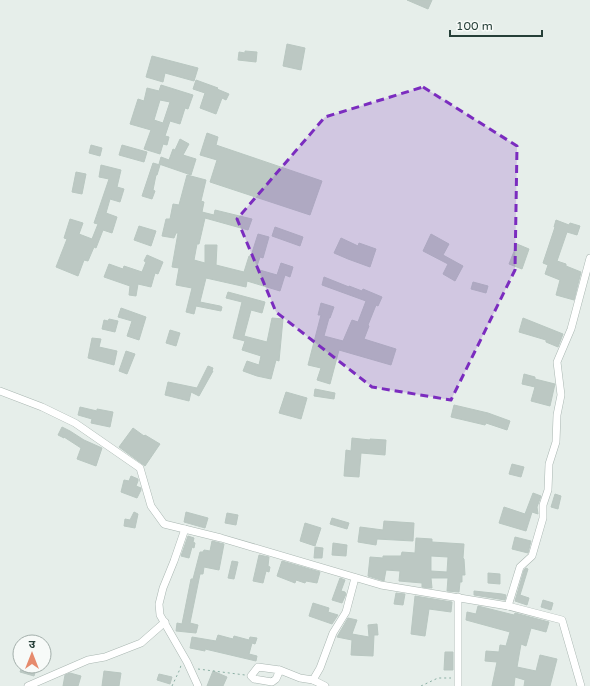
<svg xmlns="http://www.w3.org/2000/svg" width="590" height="686" viewBox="0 0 590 686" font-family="'Varela Round','Noto Sans Devanagari',sans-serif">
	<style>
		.building { fill: #bcc8c3; stroke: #b9c7c1; fill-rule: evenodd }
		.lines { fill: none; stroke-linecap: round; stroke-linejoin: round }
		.minor-casing { stroke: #a9b6b1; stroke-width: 8 }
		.path { stroke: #8aaea3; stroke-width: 1; stroke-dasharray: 2 3; stroke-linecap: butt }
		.minor { stroke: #fff; stroke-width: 7 }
		.marked { fill: #7b2cbf; fill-opacity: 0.2; stroke: #7b2cbf; stroke-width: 3; stroke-dasharray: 8 5; stroke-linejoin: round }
	</style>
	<rect width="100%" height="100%" fill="#e6eeea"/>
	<g class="building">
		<polygon points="407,0 432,0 428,9"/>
		<polygon points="287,44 305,48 301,70 283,66"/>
		<polygon points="245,51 257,52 256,62 238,60 239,52 245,53"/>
		<polygon points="152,56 198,68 194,81 165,73 163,82 146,77"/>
		<polygon points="196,80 218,88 217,89 229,94 226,100 222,98 216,114 200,108 205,93 193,89"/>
		<path d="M161 85 193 95 188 109 185 108 180 124 170 121 165 136 169 137 167 145 163 144 160 154 144 149 151 130 130 124 138 99 144 101 147 88 159 91ZM160 100 170 102 163 123 154 120Z"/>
		<polygon points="207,133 218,137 216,145 322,181 310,215 210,182 217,160 200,155"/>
		<polygon points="180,139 189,144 183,155 196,159 191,175 159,164 161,157 169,160 173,149 175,150"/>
		<polygon points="91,145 102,148 100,156 89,153"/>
		<polygon points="122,145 147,152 144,162 119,155"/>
		<polygon points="153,163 160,165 157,175 156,175 153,190 155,191 152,199 142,196"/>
		<polygon points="101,165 121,170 117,187 124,189 120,202 110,199 106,213 117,217 112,233 103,230 96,248 94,247 88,261 84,260 78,276 56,267 67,239 64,238 70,219 83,223 79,234 92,239 98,224 94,223 109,179 99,177"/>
		<polygon points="76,172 86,174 82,194 72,192"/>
		<polygon points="187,175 206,180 201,201 204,202 202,212 214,215 215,210 252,219 248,230 205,218 199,244 197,244 194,260 205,263 205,245 217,245 216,265 244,272 249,256 251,256 258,234 269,237 263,258 260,257 256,269 277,275 281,263 293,267 290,277 285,275 280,291 247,281 246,287 206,278 200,302 220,306 222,307 221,311 196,306 194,314 186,312 192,288 176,285 179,268 172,267 178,233 176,233 174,238 162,236 166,219 170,219 173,204 179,205"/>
		<polygon points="556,220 569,225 570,223 580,226 577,235 567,232 557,261 566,264 566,266 581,272 574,300 556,295 560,280 545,274 548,265 543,263 555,227 554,227"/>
		<polygon points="139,226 156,231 151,246 134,240"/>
		<polygon points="275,227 303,237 300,246 272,236"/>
		<polygon points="431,234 449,244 443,255 463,266 455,281 443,274 448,264 423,251"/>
		<polygon points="341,238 358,246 359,243 376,249 370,267 348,259 334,253"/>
		<polygon points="517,244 529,249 522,269 509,264"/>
		<polygon points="147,255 163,262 158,274 155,273 151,287 138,284 136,296 129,295 130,286 104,277 109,264 123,269 124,266 142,272 146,262 144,261"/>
		<polygon points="324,277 349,287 349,286 362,291 363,289 382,297 378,306 376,305 368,325 369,326 364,339 396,349 391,365 339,350 330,384 317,380 321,368 308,365 321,315 318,315 321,303 334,307 330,318 329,318 324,336 343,341 352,320 358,322 366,301 322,285"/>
		<polygon points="473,282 488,286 486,293 471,289"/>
		<polygon points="228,292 265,302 262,313 251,310 244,336 267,342 272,318 283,319 279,361 276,360 271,379 257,376 243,371 247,361 259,365 261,356 242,350 245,341 233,338 242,302 226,298"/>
		<polygon points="121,308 146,317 139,340 127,336 132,321 118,317"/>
		<polygon points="523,318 563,334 558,347 546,342 546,340 519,332"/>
		<polygon points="109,319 118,321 115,332 102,329 104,320 108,321"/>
		<polygon points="170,330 180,333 176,346 166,343"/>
		<polygon points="92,338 101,339 99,347 117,351 114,365 88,358"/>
		<polygon points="126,351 135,354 127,374 119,371"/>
		<polygon points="208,366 213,368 212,371 213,371 199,396 191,392 189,401 165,395 168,382 197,388"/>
		<polygon points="524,374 535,377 535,379 555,384 550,406 531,401 535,387 522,384"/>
		<polygon points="315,389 335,393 334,399 314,396"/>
		<polygon points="286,392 307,398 301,419 279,413"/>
		<polygon points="454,405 488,413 510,421 507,430 486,423 485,425 451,417"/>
		<polygon points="80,407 97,411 97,409 113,412 110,427 91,423 92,419 78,415"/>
		<polygon points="62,427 70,431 84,440 102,448 96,466 77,459 81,448 64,437 64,438 58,435"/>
		<polygon points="133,428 144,436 145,435 160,444 145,466 119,447"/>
		<polygon points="352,438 370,440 370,439 386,440 385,455 361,453 359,477 344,476 346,450 351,451"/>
		<polygon points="512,464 524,467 521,477 509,474"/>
		<polygon points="131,476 138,479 138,481 136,486 141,488 141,490 137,498 121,492 124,480 129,481"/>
		<polygon points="533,493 541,496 537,507 538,514 532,512 526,531 499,523 504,507 525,514"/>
		<polygon points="555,494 561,496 558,509 551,507"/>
		<polygon points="134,512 138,514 135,528 124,526 125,519 130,520"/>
		<polygon points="186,512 208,518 205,528 184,522"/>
		<polygon points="227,513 238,515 236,525 225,523"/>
		<polygon points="332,518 349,523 347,529 330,524"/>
		<polygon points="384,521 414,523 413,541 377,539 376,545 358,542 360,527 383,530"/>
		<polygon points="305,523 321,528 315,546 300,541"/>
		<polygon points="188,536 194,538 193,542 195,543 194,548 192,547 189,558 181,556"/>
		<polygon points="515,537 531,541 528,553 512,549"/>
		<path d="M416 538 432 539V542L464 544 463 558 464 559 465 575H462V582H460L459 592 447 591 448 578H431L432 588H429L422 587V583L399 581 400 571 386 570 384 581 368 576 370 557 383 558V556H401L402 552 415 553ZM431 556 448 557 447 572 431 571Z"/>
		<polygon points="212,541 224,544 219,570 204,567 203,574 200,574 190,623 198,625 196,633 176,631 177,623 182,624 191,579 193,579 200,552 203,552 204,550 210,551"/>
		<polygon points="333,543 347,545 346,556 332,555"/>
		<polygon points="315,547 323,548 322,558 314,558"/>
		<polygon points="259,555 269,557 268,566 270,567 269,572 266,571 263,583 253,581"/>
		<polygon points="232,561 238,562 234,579 228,578"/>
		<polygon points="282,561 320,572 317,583 306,581 305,583 296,580 295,583 277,576"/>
		<polygon points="526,568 528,569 520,595 529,598 527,605 515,601 524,570"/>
		<polygon points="488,573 500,574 500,584 488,583"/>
		<polygon points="340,578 345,580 341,591 345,592 346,594 342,603 332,600"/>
		<polygon points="474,591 502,594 506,595 505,600 474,595"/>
		<polygon points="396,593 405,594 403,605 394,604"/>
		<polygon points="415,596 452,602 451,612 429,609 425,636 411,634"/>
		<polygon points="543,600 553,603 551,610 541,607"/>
		<polygon points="313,603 329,608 328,612 338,615 332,624 309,616"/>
		<polygon points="478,606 514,615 515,613 549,622 546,632 531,628 526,646 521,644 517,667 536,671 540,655 557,659 550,686 524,686 525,680 515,677 514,686 492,686 497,662 485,661 486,651 499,652 500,645 506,646 510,632 466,620 467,612 476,614"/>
		<polygon points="348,618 357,620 352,634 369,637 368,625 377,624 378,635 374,635 373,656 351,655 352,640 337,637"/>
		<polygon points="218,635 233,639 234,636 249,640 250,637 257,638 255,644 252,643 249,654 257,656 256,661 205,649 205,651 190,648 192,637 216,641"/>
		<polygon points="445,652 453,652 453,670 444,670"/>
		<polygon points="22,666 37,666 34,676 20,672"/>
		<polygon points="104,671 121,673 119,686 102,686"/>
		<polygon points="213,671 227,677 223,686 207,686"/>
		<polygon points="70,673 81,676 78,686 63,686 65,675"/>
		<polygon points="159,674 172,677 170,684 157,680"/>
	</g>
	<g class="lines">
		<g class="minor-casing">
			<g id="minor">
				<polyline points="0,391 42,407 75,423 140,468 151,506 164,524 221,538 381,585 508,606 562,620 581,686"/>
				<polyline points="185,529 174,561 163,588 159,604 160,615 187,662 198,686"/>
				<polyline points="458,597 458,686"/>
				<polyline points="508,606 520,567 532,556 543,518 543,505 548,490 549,464 556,442 557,415 561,395 557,362 571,329 590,258"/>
				<polyline points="280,670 276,679 272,682 254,679 251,676 258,667 280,670 300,678 313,680 325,686"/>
				<polyline points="313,680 320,668 333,633 346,612 355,578"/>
				<polyline points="28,686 88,660 105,657 141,643 165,622"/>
			</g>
		</g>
		<g class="path">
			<polyline points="198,669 245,675"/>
			<polyline points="172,686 180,669 181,665"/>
			<polyline points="421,686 438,678 451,678"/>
		</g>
		<use href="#minor" class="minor"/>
	</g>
	<path class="marked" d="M423 87 517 146 515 270 451 400 372 387 276 312 237 219 325 117Z"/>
	<g transform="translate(32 654)"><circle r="19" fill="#f7faf8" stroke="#a3afab"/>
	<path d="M0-3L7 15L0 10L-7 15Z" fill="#e68a6c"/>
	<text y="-6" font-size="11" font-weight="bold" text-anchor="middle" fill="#263f38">उ</text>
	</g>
	<path d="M450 30v6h92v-6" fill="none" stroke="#263f38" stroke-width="2"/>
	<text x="456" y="30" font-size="12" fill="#263f38" stroke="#f7faf8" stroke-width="3" paint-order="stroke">100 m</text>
</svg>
